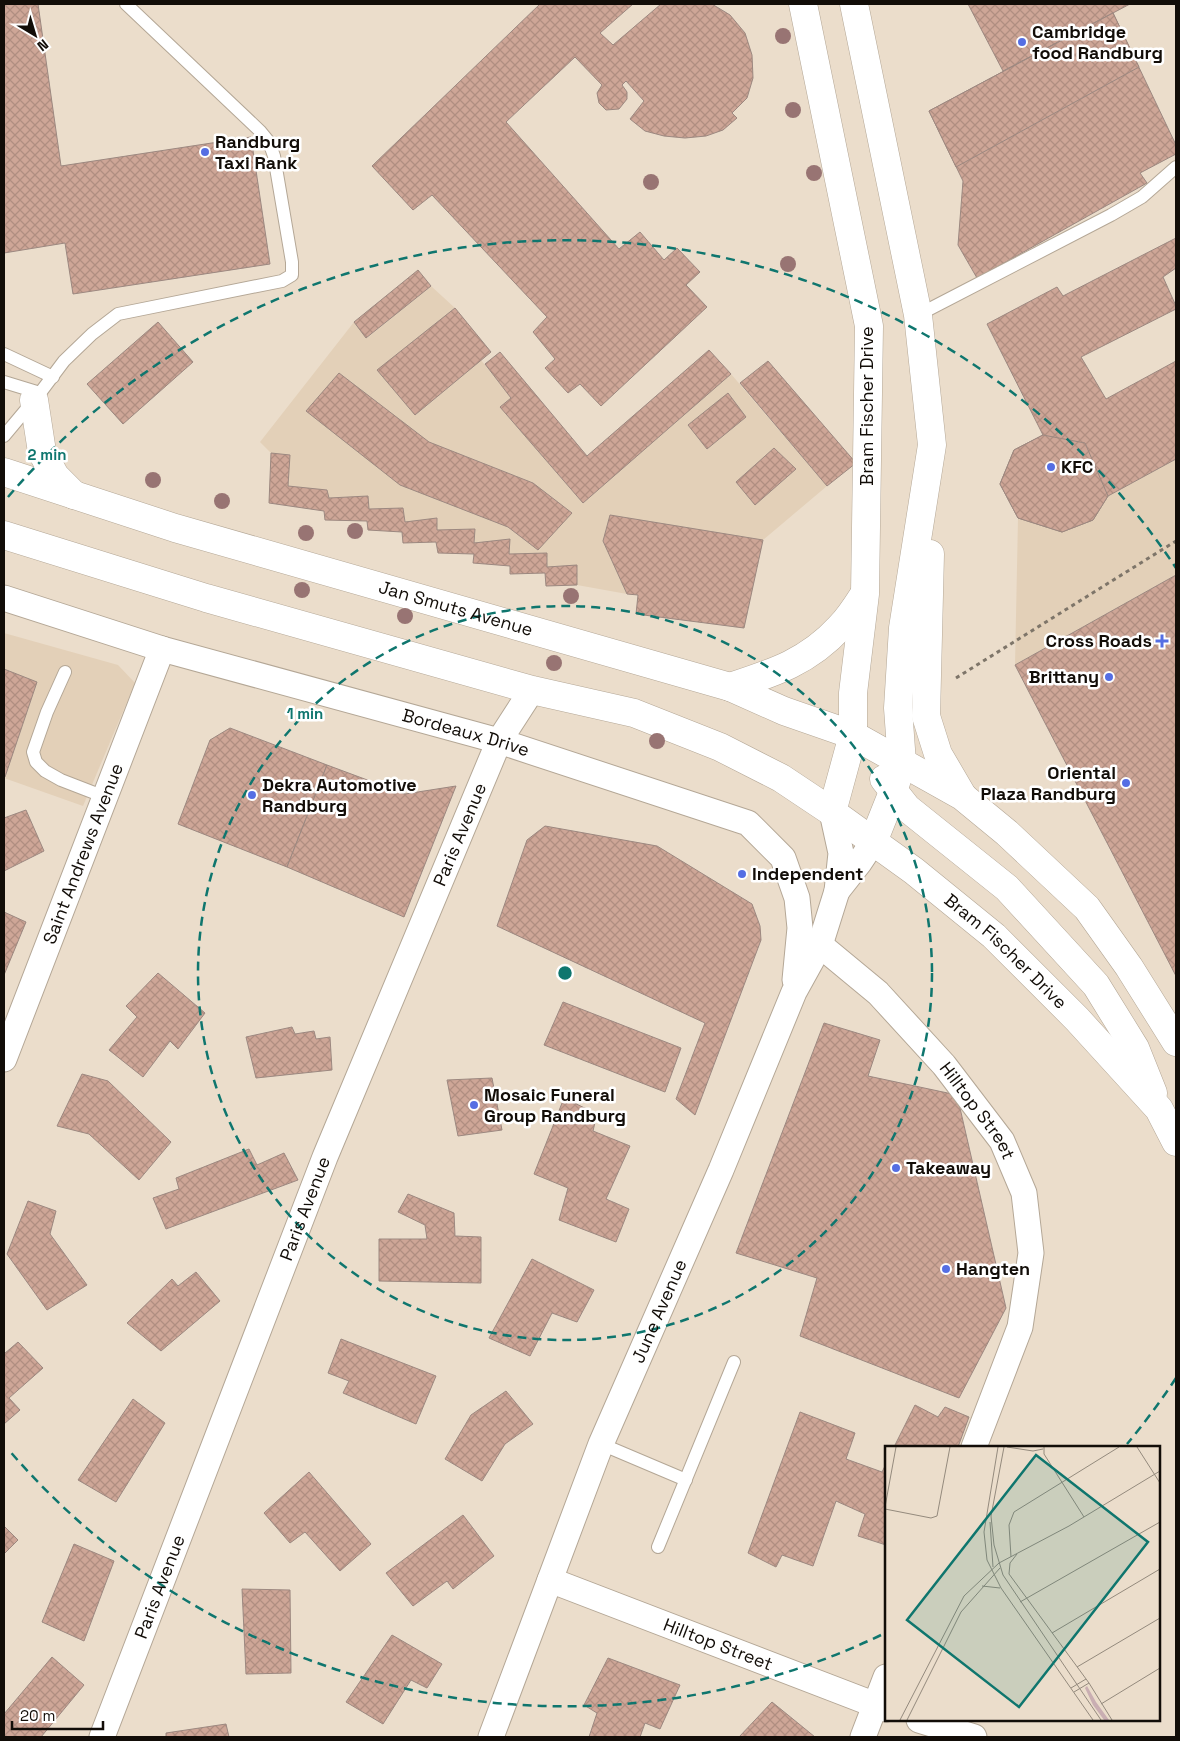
<svg xmlns="http://www.w3.org/2000/svg" width="1180" height="1741" viewBox="0 0 1180 1741" font-family="'Space Grotesk',sans-serif">
	<style>
		.built { fill: #e3d0b8 }
		.building { fill: url(#building-cross-hatch); stroke: #9c8880 }
		.lines { fill: none; stroke-linecap: round; stroke-linejoin: round }
		.service-casing { stroke: #b4a796; stroke-width: 14 }
		.minor-casing { stroke: #b4a796; stroke-width: 27 }
		.secondary-casing { stroke: #b4a796; stroke-width: 29 }
		.path { stroke: #7e7569; stroke-width: 3; stroke-dasharray: 4 4; stroke-linecap: butt }
		.service { stroke: #fff; stroke-width: 12 }
		.minor { stroke: #fff; stroke-width: 25 }
		.secondary { stroke: #fff; stroke-width: 28 }
		.tree { fill: #987473 }
		.ring { fill: none; stroke: #0f766e; stroke-width: 2.5; stroke-dasharray: 9 6 }
		.poi-dot { fill: #556ee3; stroke: #fff; stroke-width: 2 }
		.labels { text-anchor: middle; stroke-width: 5; stroke-linejoin: round; paint-order: stroke }
		.poi-label { font-size: 18px; font-weight: bold; fill: #120d08; stroke: #fff; text-anchor: start }
		.street-label { font-size: 18px; fill: #120d08; stroke: #fff }
		.inset-road { fill: none; stroke: #948a7d; stroke-width: 1 }
		.view { fill: #0f766e; fill-opacity: 0.15; stroke: #0f766e; stroke-width: 2.5 }
		.inset-edge { fill: none; stroke: #120d08; stroke-width: 2.5 }
		.centre { fill: #0f766e; stroke: #fff; stroke-width: 2.5 }
		.ring-label { font-size: 15px; text-anchor: middle; font-weight: bold; fill: #0f766e; stroke: #fff; stroke-width: 5; stroke-linejoin: round; paint-order: stroke }
	</style>
	<defs>
		<pattern id="building-cross-hatch" width="8" height="8" patternUnits="userSpaceOnUse" patternTransform="scale(1.25)"><rect width="8" height="8" fill="#cea697"/><path d="M0 0l8 8M0 8l8-8" fill="none" stroke="#b08e81"/></pattern>
	</defs>
	<rect width="100%" height="100%" fill="#ebddcb"/>
	<g class="built">
		<polygon points="431,286 455,308 378,370 416,415 481,360 511,398 500,407 583,503 731,374 827,486 763,540 610,515 603,541 627,594 577,585 577,565 547,567 547,553 509,554 510,539 474,543 475,529 437,530 437,518 405,522 403,508 369,509 368,496 329,498 327,490 288,486 290,455 271,453 260,442 354,322 367,338"/>
		<polygon points="1176,459 1176,575 1015,665 1018,518 1062,532 1093,520 1108,496"/>
		<polygon points="4,633 118,665 135,683 83,806 4,778"/>
	</g>
	<g class="building">
		<polygon points="4,4 38,4 61,166 251,137 270,264 73,294 65,243 4,253"/>
		<polygon points="540,4 633,4 600,33 613,45 661,4 712,4 730,15 745,33 752,55 753,78 747,98 732,113 737,118 723,130 706,136 685,138 664,136 645,131 630,119 644,101 626,81 622,85 627,92 627,99 619,109 606,110 599,103 597,93 602,85 575,57 506,122 619,249 640,232 664,260 677,248 700,272 686,285 707,307 601,406 580,384 568,393 545,368 555,359 533,332 547,317 432,195 413,210 372,166"/>
		<polygon points="968,4 1130,4 1003,71"/>
		<polygon points="1113,13 1176,145 1176,154 1140,173 1147,183 977,278 958,245 963,181 929,111"/>
		<polygon points="1113,13 1139,67 956,167 929,111"/>
		<polygon points="1176,238 1176,268 1163,277 1176,306 1176,309 1081,357 1106,399 1176,361 1176,459 1108,496 1093,520 1062,532 1018,518 1000,484 1014,450 1043,435 987,324 1057,287 1063,296"/>
		<polygon points="418,270 431,286 366,338 354,322"/>
		<polygon points="455,308 491,352 415,415 377,370"/>
		<polygon points="158,322 193,362 123,424 87,384"/>
		<polygon points="709,350 731,374 583,503 500,407 511,398 485,364 500,352 587,456"/>
		<polygon points="768,361 856,463 827,486 740,383"/>
		<polygon points="339,373 429,442 533,483 572,513 538,550 508,527 400,485 306,411"/>
		<polygon points="728,393 746,417 707,449 688,425"/>
		<polygon points="1043,435 1085,443 1108,496 1093,520 1062,532 1018,518 1000,484 1014,450"/>
		<polygon points="774,448 796,469 755,505 736,482"/>
		<polygon points="271,453 290,455 288,486 327,490 329,498 368,496 369,509 403,508 405,522 437,518 437,530 475,529 474,543 510,539 509,554 547,553 547,567 577,565 577,585 546,586 545,573 510,574 510,566 473,563 474,554 438,553 436,542 403,543 402,532 368,530 367,521 325,520 324,511 269,503"/>
		<polygon points="610,515 763,540 744,628 636,614 638,595 627,594 603,541"/>
		<polygon points="1176,575 1176,976 1015,665"/>
		<polygon points="4,669 37,682 5,777 4,776"/>
		<polygon points="230,728 327,765 287,867 178,824 210,740"/>
		<polygon points="327,765 405,794 456,786 404,917 287,867"/>
		<polygon points="26,810 44,851 4,871 4,818"/>
		<polygon points="545,826 657,846 752,904 760,926 761,940 695,1115 676,1099 705,1023 497,926 527,840"/>
		<polygon points="4,912 26,922 4,975"/>
		<polygon points="158,973 205,1013 178,1049 170,1041 143,1077 109,1050 137,1017 126,1006"/>
		<polygon points="563,1002 681,1048 665,1092 544,1045"/>
		<polygon points="824,1023 880,1040 868,1076 957,1095 1006,1308 959,1398 800,1336 817,1278 736,1253"/>
		<polygon points="292,1027 295,1034 314,1031 316,1039 330,1037 332,1070 256,1078 246,1037"/>
		<polygon points="82,1074 108,1081 171,1142 139,1180 89,1134 57,1126"/>
		<polygon points="492,1078 502,1130 458,1136 447,1080"/>
		<polygon points="564,1098 597,1114 593,1131 630,1146 606,1199 629,1209 616,1242 559,1220 568,1188 534,1174"/>
		<polygon points="249,1149 257,1165 284,1153 298,1180 166,1229 153,1198 179,1189 176,1178"/>
		<polygon points="408,1194 454,1213 455,1236 481,1237 481,1283 379,1281 379,1239 427,1239 425,1225 398,1212"/>
		<polygon points="28,1201 56,1211 50,1234 87,1285 47,1310 7,1254"/>
		<polygon points="532,1259 594,1290 577,1322 552,1313 530,1356 489,1338"/>
		<polygon points="196,1272 220,1301 161,1351 127,1323 172,1279 178,1286"/>
		<polygon points="341,1339 436,1376 416,1424 343,1393 349,1381 328,1373"/>
		<polygon points="18,1342 43,1368 9,1398 20,1410 4,1424 4,1354"/>
		<polygon points="506,1391 533,1424 505,1444 482,1481 445,1459 471,1415"/>
		<polygon points="133,1399 165,1423 116,1502 78,1480"/>
		<polygon points="915,1405 938,1417 945,1407 969,1417 958,1447 894,1447"/>
		<polygon points="800,1412 855,1433 846,1459 882,1472 886,1464 886,1545 858,1536 865,1514 836,1501 813,1566 782,1555 776,1567 748,1553"/>
		<polygon points="309,1472 371,1544 340,1571 305,1532 290,1543 264,1513"/>
		<polygon points="463,1515 494,1556 453,1589 447,1581 413,1606 386,1573"/>
		<polygon points="4,1526 18,1540 4,1554"/>
		<polygon points="74,1544 114,1561 84,1641 42,1622"/>
		<polygon points="242,1589 290,1590 291,1673 246,1674"/>
		<polygon points="392,1635 442,1664 427,1688 411,1680 383,1724 346,1702"/>
		<polygon points="52,1657 84,1685 41,1737 4,1737 4,1714"/>
		<polygon points="608,1658 680,1685 660,1729 645,1723 640,1737 589,1737 597,1713 584,1705"/>
		<polygon points="772,1702 815,1737 739,1737"/>
		<polygon points="226,1724 229,1737 166,1737 166,1733"/>
	</g>
	<g class="lines">
		<g class="service-casing">
			<g id="service">
				<polyline points="918,315 1111,215 1142,197 1176,167"/>
				<polyline points="4,354 53,377"/>
				<polyline points="4,382 40,393"/>
				<polyline points="4,436 40,393 64,361 92,334 118,314 282,281 292,275 292,262 274,156 269,142 260,131 126,4"/>
				<polyline points="65,672 47,712 33,752 36,762 45,771 61,780 105,797"/>
				<polyline points="601,1444 686,1480"/>
				<polyline points="658,1547 734,1362"/>
			</g>
		</g>
		<g class="minor-casing">
			<g id="minor">
				<path id="s1" d="M4 598 162 649 499 741 748 823 783 858 797 898 800 928 795 980"/>
				<polyline points="837,891 859,863 873,842"/>
				<path id="s2" d="M820 945 878 993 944 1065 1002 1141 1024 1193 1031 1253 1020 1327 974 1447"/>
				<path id="s3" d="M4 1059 162 649"/>
				<path id="s4" d="M550 1580 886 1709"/>
				<polyline points="919,1720 974,1737"/>
				<path id="s5" d="M102 1737 325 1157 499 741 532 690"/>
				<path id="s6" d="M491 1737 601 1444 721 1170 794 992 820 945 837 891 841 853 832 812"/>
				<polyline points="863,1737 886,1677"/>
			</g>
		</g>
		<g class="secondary-casing">
			<g id="secondary">
				<polyline points="803,4 869,326 865,594 853,693 853,735 832,812"/>
				<polyline points="854,4 918,315 932,445 903,628 898,708 902,763 893,792 873,842"/>
				<polyline points="34,400 42,452 55,476 74,495"/>
				<path id="s7" d="M4 472 175 528 730 687 784 711 853 735 962 796 1007 833 1087 908 1129 967 1176 1042"/>
				<path id="s8" d="M4 535 206 598 532 690 634 713 720 747 781 778 832 812 914 871 994 936 1077 1019 1159 1109 1176 1142"/>
				<polyline points="930,554 926,716 938,754 962,795"/>
				<path d="M730 687C773 673 808 662 840 627 849 618 856 607 863 596"/>
				<polyline points="884,779 907,808 1007,888 1096,985 1135,1048 1153,1093"/>
			</g>
		</g>
		<polyline class="path" points="956,678 1176,541"/>
		<use href="#service" class="service"/>
		<use href="#minor" class="minor"/>
		<use href="#secondary" class="secondary"/>
	</g>
	<g class="tree">
		<circle cx="783" cy="36" r="8"/>
		<circle cx="793" cy="110" r="8"/>
		<circle cx="814" cy="173" r="8"/>
		<circle cx="651" cy="182" r="8"/>
		<circle cx="788" cy="264" r="8"/>
		<circle cx="153" cy="480" r="8"/>
		<circle cx="222" cy="501" r="8"/>
		<circle cx="355" cy="531" r="8"/>
		<circle cx="306" cy="533" r="8"/>
		<circle cx="302" cy="590" r="8"/>
		<circle cx="571" cy="596" r="8"/>
		<circle cx="405" cy="616" r="8"/>
		<circle cx="554" cy="663" r="8"/>
		<circle cx="657" cy="741" r="8"/>
	</g>
	<g class="ring">
		<circle cx="565" cy="973" r="367"/>
		<path d="M1176 1378A733 733 0 0 1 1127 1444M881 1635A733 733 0 0 1 8 1449M8 497A733 733 0 0 1 1176 568"/>
	</g>
	<g class="poi-dot">
		<circle cx="1022" cy="42" r="5"/>
		<circle cx="205" cy="152" r="5"/>
		<circle cx="1051" cy="467" r="5"/>
		<path d="M1159.5 633.5h5v5h5v5h-5v5h-5v-5h-5v-5h5z"/>
		<circle cx="1109" cy="677" r="5"/>
		<circle cx="1126" cy="783" r="5"/>
		<circle cx="252" cy="795" r="5"/>
		<circle cx="742" cy="874" r="5"/>
		<circle cx="474" cy="1105" r="5"/>
		<circle cx="896" cy="1168" r="5"/>
		<circle cx="946" cy="1269" r="5"/>
	</g>
	<g class="labels">
		<g class="poi-label">
			<text x="1032" y="38">Cambridge<tspan x="1032" dy="21">food Randburg</tspan></text>
			<text x="215" y="148">Randburg<tspan x="215" dy="21">Taxi Rank</tspan></text>
			<text x="1061" y="473">KFC</text>
			<text x="1152" y="647" text-anchor="end">Cross Roads</text>
			<text x="1099" y="683" text-anchor="end">Brittany</text>
			<text x="1116" y="779" text-anchor="end">Oriental<tspan x="1116" dy="21">Plaza Randburg</tspan></text>
			<text x="262" y="791">Dekra Automotive<tspan x="262" dy="21">Randburg</tspan></text>
			<text x="752" y="880">Independent</text>
			<text x="484" y="1101">Mosaic Funeral<tspan x="484" dy="21">Group Randburg</tspan></text>
			<text x="906" y="1174">Takeaway</text>
			<text x="956" y="1275">Hangten</text>
		</g>
		<g class="street-label">
			<text transform="translate(867 406) rotate(-90)" y="6">Bram Fischer Drive</text>
			<text dy="6" stroke="none"><textPath href="#s7" startOffset="472">Jan Smuts Avenue</textPath></text>
			<text dy="6" stroke="none"><textPath href="#s1" startOffset="481">Bordeaux Drive</textPath></text>
			<text dy="6" stroke="none"><textPath href="#s5" startOffset="971">Paris Avenue</textPath></text>
			<text dy="6" stroke="none"><textPath href="#s3" startOffset="220">Saint Andrews Avenue</textPath></text>
			<text dy="6" stroke="none"><textPath href="#s8" startOffset="1100">Bram Fischer Drive</textPath></text>
			<text dy="6" stroke="none"><textPath href="#s2" startOffset="230">Hilltop Street</textPath></text>
			<text dy="6" stroke="none"><textPath href="#s5" startOffset="566">Paris Avenue</textPath></text>
			<text dy="6" stroke="none"><textPath href="#s6" startOffset="458">June Avenue</textPath></text>
			<text dy="6" stroke="none"><textPath href="#s5" startOffset="161">Paris Avenue</textPath></text>
			<text dy="6" stroke="none"><textPath href="#s4" startOffset="180">Hilltop Street</textPath></text>
		</g>
	</g>
	<g transform="translate(885 1446)">
		<rect width="275" height="275" fill="#ebddcb"/>
		<path d="M202 240 211 256 224 274H219L208 259 200 242Z" fill="#c9aeb2"/>
		<path class="inset-road" d="M113 1 99 86 102 114 116 142 208 274M119 1 106 70 109 99 118 129 216 274M122 1 148 5 158 3M159 1V8L199 71M252 1 275 37M0 61 11 1M0 63 46 72 52 70 65 1M105 76 108 121M132 108 125 117 124 128 204 237 227 274M126 111 124 79 129 66 234 1M114 117 184 80 275 25M97 140 115 142M135 156 275 76M167 187 275 123M192 221 275 172M186 242 201 233M189 246 204 237M216 258 275 222M15 274 79 150 114 117M22 274 76 166 115 122"/>
		<path class="view" d="M151 9 263 96 134 261 22 174Z"/>
		<rect width="275" height="275" class="inset-edge"/>
	</g>
	<circle cx="565" cy="973" r="8" class="centre"/>
	<g class="ring-label">
		<text x="47" y="460">2 min</text>
		<text x="305" y="719">1 min</text>
	</g>
	<rect width="1180" height="1741" fill="none" stroke="#120d08" stroke-width="10"/>
	<g transform="translate(35 35) rotate(142)" stroke="#ffffff" stroke-width="4" paint-order="stroke">
	<path d="M0-4L9 19L0 12L-9 19Z" fill="#120d08"/>
	<text y="-8" font-size="14" font-weight="bold" text-anchor="middle" fill="#120d08">N</text>
	</g>
	<path d="M12 1721v8h91v-8" fill="none" stroke="#120d08" stroke-width="2.5"/>
	<text x="20" y="1721" font-size="15" fill="#120d08" stroke="#ffffff" stroke-width="4" paint-order="stroke">20 m</text>
</svg>
